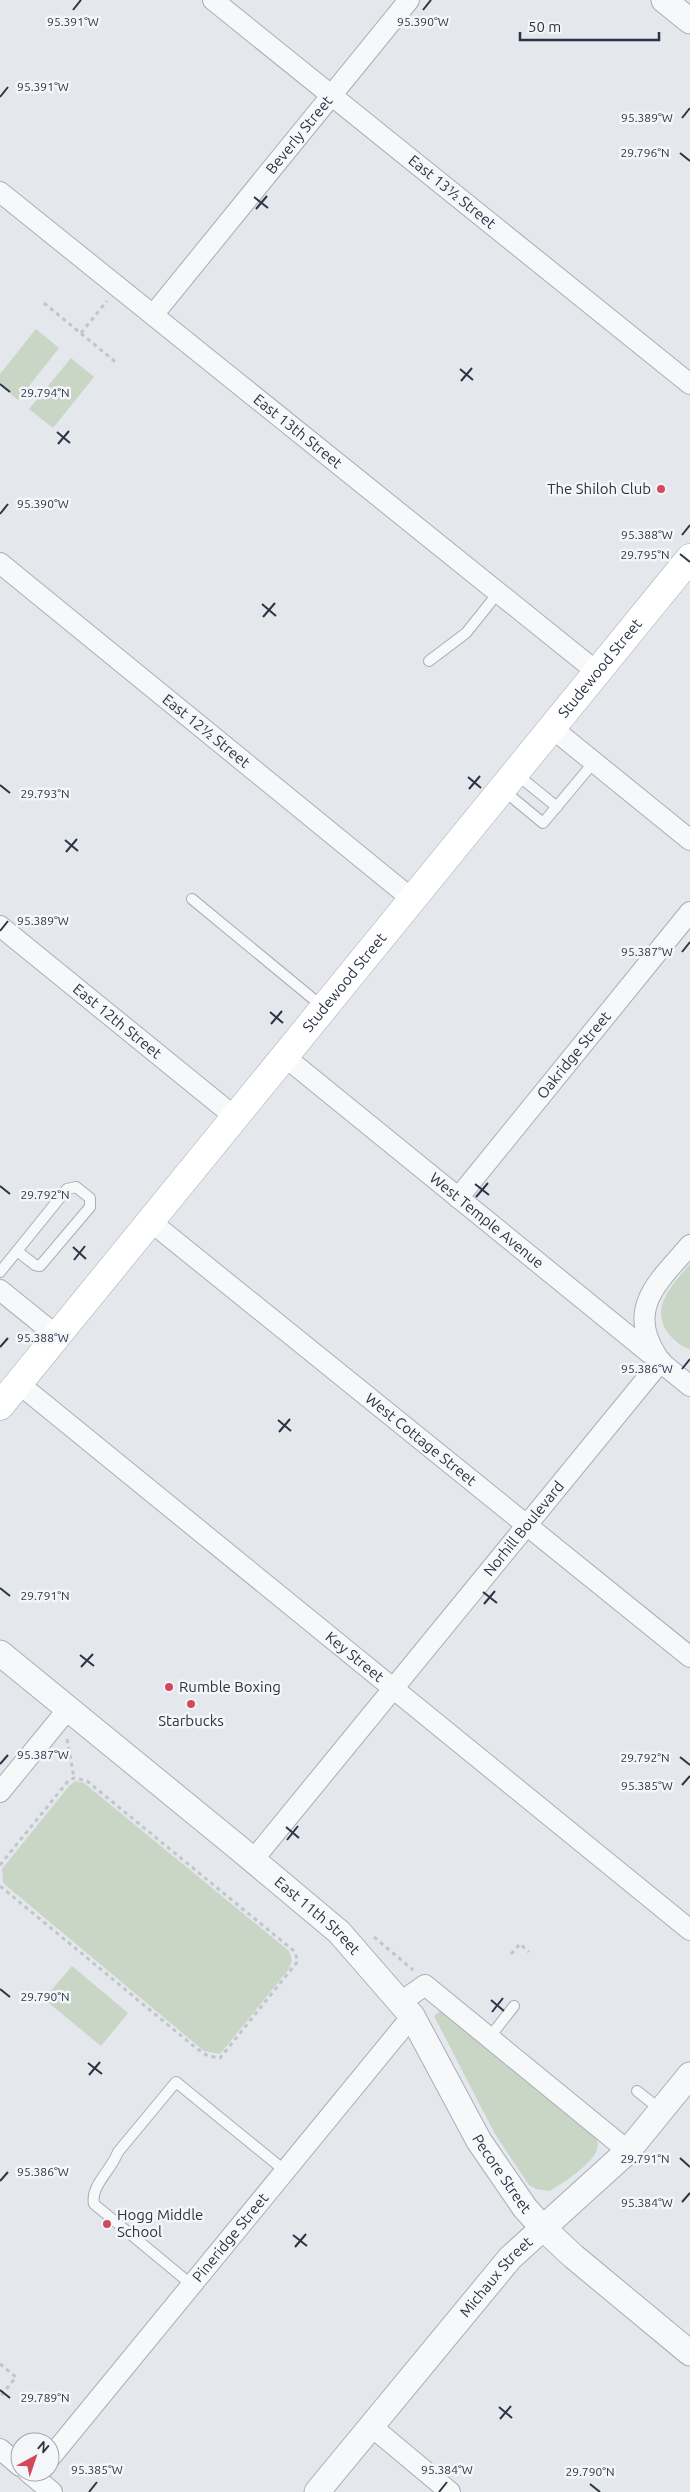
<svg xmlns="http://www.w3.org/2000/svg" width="690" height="2492" viewBox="0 0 690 2492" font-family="Ubuntu,sans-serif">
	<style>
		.green { fill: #c9d6c5 }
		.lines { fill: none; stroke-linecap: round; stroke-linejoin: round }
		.service-casing { stroke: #a9aeb7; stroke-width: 12 }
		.minor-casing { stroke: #a9aeb7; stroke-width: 22 }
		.tertiary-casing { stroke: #a9aeb7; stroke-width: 27 }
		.secondary-casing { stroke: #a9aeb7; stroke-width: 29 }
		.path { stroke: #c2c5cb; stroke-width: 3; stroke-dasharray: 4 4; stroke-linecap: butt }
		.service { stroke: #f7f8fa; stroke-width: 10 }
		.minor { stroke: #f7f8fa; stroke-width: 20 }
		.tertiary { stroke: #f7f8fa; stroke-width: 25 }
		.secondary { stroke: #fff; stroke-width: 28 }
		.ticks { fill: none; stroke: #2b3445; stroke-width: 2 }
		.poi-dot { fill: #d1495b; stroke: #f4f6f9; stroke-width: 2 }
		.labels { text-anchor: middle; stroke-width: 5; stroke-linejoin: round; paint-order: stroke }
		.street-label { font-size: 15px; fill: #2b3445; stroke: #f4f6f9 }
		.poi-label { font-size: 15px; fill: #2b3445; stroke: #f4f6f9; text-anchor: start }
		.ticks-label { font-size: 12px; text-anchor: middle; fill: #2b3445; stroke: #f4f6f9; stroke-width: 5; stroke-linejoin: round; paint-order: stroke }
	</style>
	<rect width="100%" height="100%" fill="#e4e7ec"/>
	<g class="green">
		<polygon points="36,329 59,348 18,400 0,385 0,374"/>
		<polygon points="71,358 94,377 53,428 29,409"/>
		<path d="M690 1264V1349C681 1347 674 1340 668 1333 649 1307 674 1283 690 1264Z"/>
		<polygon points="75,1781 84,1783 289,1951 292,1960 289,1969 220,2054 204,2051 3,1883 2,1869 69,1786"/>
		<polygon points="72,1966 128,2013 101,2046 44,1999"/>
		<path d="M442 2009 594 2134C597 2139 599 2143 597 2149 595 2162 561 2185 549 2191L536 2189 529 2185 495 2134 434 2016Z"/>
	</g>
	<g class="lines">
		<g class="service-casing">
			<g id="service">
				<polyline points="429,661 466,633 498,593"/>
				<polyline points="515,773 557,807"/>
				<polyline points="503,790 543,823 594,762"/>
				<polyline points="192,899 323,1007"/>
				<polyline points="0,1272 67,1189 76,1187 90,1198 90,1207 40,1266 35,1265 17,1251"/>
				<polyline points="489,2038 514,2006"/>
				<polyline points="637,2091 661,2110"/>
				<path d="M192 2285 94 2204C90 2186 111 2171 118 2152L176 2082 284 2170"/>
			</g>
		</g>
		<g class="minor-casing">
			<g id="minor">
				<polyline points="213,0 690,384"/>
				<path id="s1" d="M0 192 597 672"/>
				<path id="s2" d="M153 315 409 0"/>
				<polyline points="0,563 412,899"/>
				<polyline points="552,728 690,840"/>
				<path id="s3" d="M0 926 235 1117"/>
				<path id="s4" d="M284 1056 690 1386"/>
				<path id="s5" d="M458 1198 690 912"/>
				<path id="s6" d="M150 1221 690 1657"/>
				<polyline points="0,1290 57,1336"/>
				<path d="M657 1356C625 1308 660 1280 690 1245"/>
				<path id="s7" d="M18 1383 690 1930"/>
				<polyline points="0,1792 68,1709"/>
				<path id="s8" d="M253 1860 661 1361"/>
				<polyline points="401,2002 425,1985 628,2151"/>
				<polyline points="371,2426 450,2492"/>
				<polyline points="0,2449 20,2466"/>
				<path id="s9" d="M50 2458 412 2016"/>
				<polyline points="28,2472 52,2492"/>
			</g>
		</g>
		<g class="tertiary-casing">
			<g id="tertiary">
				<polyline points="664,0 690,21"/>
				<path id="s10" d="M0 1653 235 1845 339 1932 412 2016 479 2141 525 2208 542 2227 573 2256 690 2353"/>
				<path id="s11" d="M317 2492 510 2258 628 2151 690 2075"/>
			</g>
		</g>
		<g class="secondary-casing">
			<g id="secondary">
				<path id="s12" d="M0 1406 690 558"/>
			</g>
		</g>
		<g class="path">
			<polyline points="44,303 118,364"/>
			<polyline points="81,333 107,301"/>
			<polyline points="67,1739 74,1778"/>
			<polyline points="0,1865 69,1780 74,1778 87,1781 294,1951 298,1961 220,2058 208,2056 196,2048 0,1886"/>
			<polyline points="374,1937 413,1970"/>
			<polyline points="511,1954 520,1944 529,1952"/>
			<polyline points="0,2364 16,2377 0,2397"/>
		</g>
		<use href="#service" class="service"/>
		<use href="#minor" class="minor"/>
		<use href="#tertiary" class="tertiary"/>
		<use href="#secondary" class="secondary"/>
	</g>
	<path class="ticks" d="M73 10 81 0M423 10 431 0M0 97 8 87M682 118 690 108M680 153 690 161M254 197 268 208M256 209 267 196M460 369 473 380M461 381 472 368M0 384 10 392M57 432 70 443M58 444 69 431M0 514 8 504M682 535 690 525M680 554 690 562M262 604 276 616M263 617 275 603M468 777 481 788M0 785 10 793M469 789 480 776M65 840 78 851M66 852 77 839M0 931 8 921M682 952 690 942M270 1012 283 1023M271 1024 282 1011M475 1184 489 1195M0 1186 10 1194M476 1197 488 1183M73 1247 86 1259M74 1260 85 1246M0 1347 8 1338M682 1369 690 1359M278 1420 291 1431M279 1432 290 1419M0 1588 10 1596M483 1592 497 1603M484 1604 495 1591M80 1655 94 1666M81 1667 93 1654M680 1757 690 1765M0 1764 8 1755M682 1785 690 1776M286 1827 299 1838M287 1840 298 1826M0 1989 10 1997M491 2000 504 2011M492 2012 503 1998M88 2063 102 2074M89 2075 100 2062M680 2158 690 2167M0 2181 8 2172M682 2202 690 2193M293 2235 307 2246M295 2247 306 2234M0 2390 10 2398M499 2407 512 2418M500 2419 511 2406M590 2484 600 2492M89 2492 97 2482M439 2492 447 2482"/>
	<g class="poi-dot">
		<circle cx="661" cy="489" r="5"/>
		<circle cx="169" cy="1687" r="5"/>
		<circle cx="191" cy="1704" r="5"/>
		<circle cx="107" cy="2224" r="5"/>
	</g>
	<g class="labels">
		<g class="street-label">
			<text dy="5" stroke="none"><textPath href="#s2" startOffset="232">Beverly Street</textPath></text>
			<text transform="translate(452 192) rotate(39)" y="5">East 13½ Street</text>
			<text dy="5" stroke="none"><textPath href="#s1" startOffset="382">East 13th Street</textPath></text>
			<text dy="5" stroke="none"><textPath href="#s12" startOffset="951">Studewood Street</textPath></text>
			<text transform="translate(206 731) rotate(39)" y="5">East 12½ Street</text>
			<text dy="5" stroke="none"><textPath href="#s12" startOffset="546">Studewood Street</textPath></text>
			<text dy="5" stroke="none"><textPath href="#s3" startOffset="151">East 12th Street</textPath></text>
			<text dy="5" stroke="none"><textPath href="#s5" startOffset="184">Oakridge Street</textPath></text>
			<text dy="5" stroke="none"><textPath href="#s4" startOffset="261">West Temple Avenue</textPath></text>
			<text dy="5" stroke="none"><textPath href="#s6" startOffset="348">West Cottage Street</textPath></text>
			<text dy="5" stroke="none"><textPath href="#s8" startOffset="428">Norhill Boulevard</textPath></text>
			<text dy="5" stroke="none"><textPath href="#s7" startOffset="434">Key Street</textPath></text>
			<text dy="5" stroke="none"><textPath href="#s10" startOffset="412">East 11th Street</textPath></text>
			<text dy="5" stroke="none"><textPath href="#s10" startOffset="732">Pecore Street</textPath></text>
			<text dy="5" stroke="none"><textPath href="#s9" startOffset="285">Pineridge Street</textPath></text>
			<text dy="5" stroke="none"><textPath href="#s11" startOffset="280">Michaux Street</textPath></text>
		</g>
		<g class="poi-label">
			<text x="651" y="494" text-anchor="end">The Shiloh Club</text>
			<text x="179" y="1692">Rumble Boxing</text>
			<text x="191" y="1726" text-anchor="middle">Starbucks</text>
			<text x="117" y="2220">Hogg Middle<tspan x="117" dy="17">School</tspan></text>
		</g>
	</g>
	<g class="ticks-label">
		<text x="73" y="26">95.391°W</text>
		<text x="423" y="26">95.390°W</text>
		<text x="43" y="91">95.391°W</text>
		<text x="647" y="122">95.389°W</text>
		<text x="645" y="157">29.796°N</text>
		<text x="45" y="397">29.794°N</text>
		<text x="43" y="508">95.390°W</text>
		<text x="647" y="539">95.388°W</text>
		<text x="645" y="559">29.795°N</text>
		<text x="45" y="798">29.793°N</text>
		<text x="43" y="925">95.389°W</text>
		<text x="647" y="956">95.387°W</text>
		<text x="45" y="1199">29.792°N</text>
		<text x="43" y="1342">95.388°W</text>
		<text x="647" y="1373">95.386°W</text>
		<text x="45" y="1600">29.791°N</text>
		<text x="43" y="1759">95.387°W</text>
		<text x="645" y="1762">29.792°N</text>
		<text x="647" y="1790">95.385°W</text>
		<text x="45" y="2001">29.790°N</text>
		<text x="645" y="2163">29.791°N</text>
		<text x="43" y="2176">95.386°W</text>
		<text x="647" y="2207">95.384°W</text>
		<text x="45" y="2402">29.789°N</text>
		<text x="97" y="2474">95.385°W</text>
		<text x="447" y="2474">95.384°W</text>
		<text x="590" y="2476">29.790°N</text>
	</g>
	<g transform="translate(35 2457) rotate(40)"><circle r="24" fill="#f4f6f9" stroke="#a4a8b1"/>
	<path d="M0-4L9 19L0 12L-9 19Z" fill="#d1495b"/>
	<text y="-8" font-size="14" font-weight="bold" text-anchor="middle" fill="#2b3445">N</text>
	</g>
	<path d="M520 32v8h139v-8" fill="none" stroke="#2b3445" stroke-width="2.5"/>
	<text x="528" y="32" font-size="15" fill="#2b3445" stroke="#f4f6f9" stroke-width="4" paint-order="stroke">50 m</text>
</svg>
